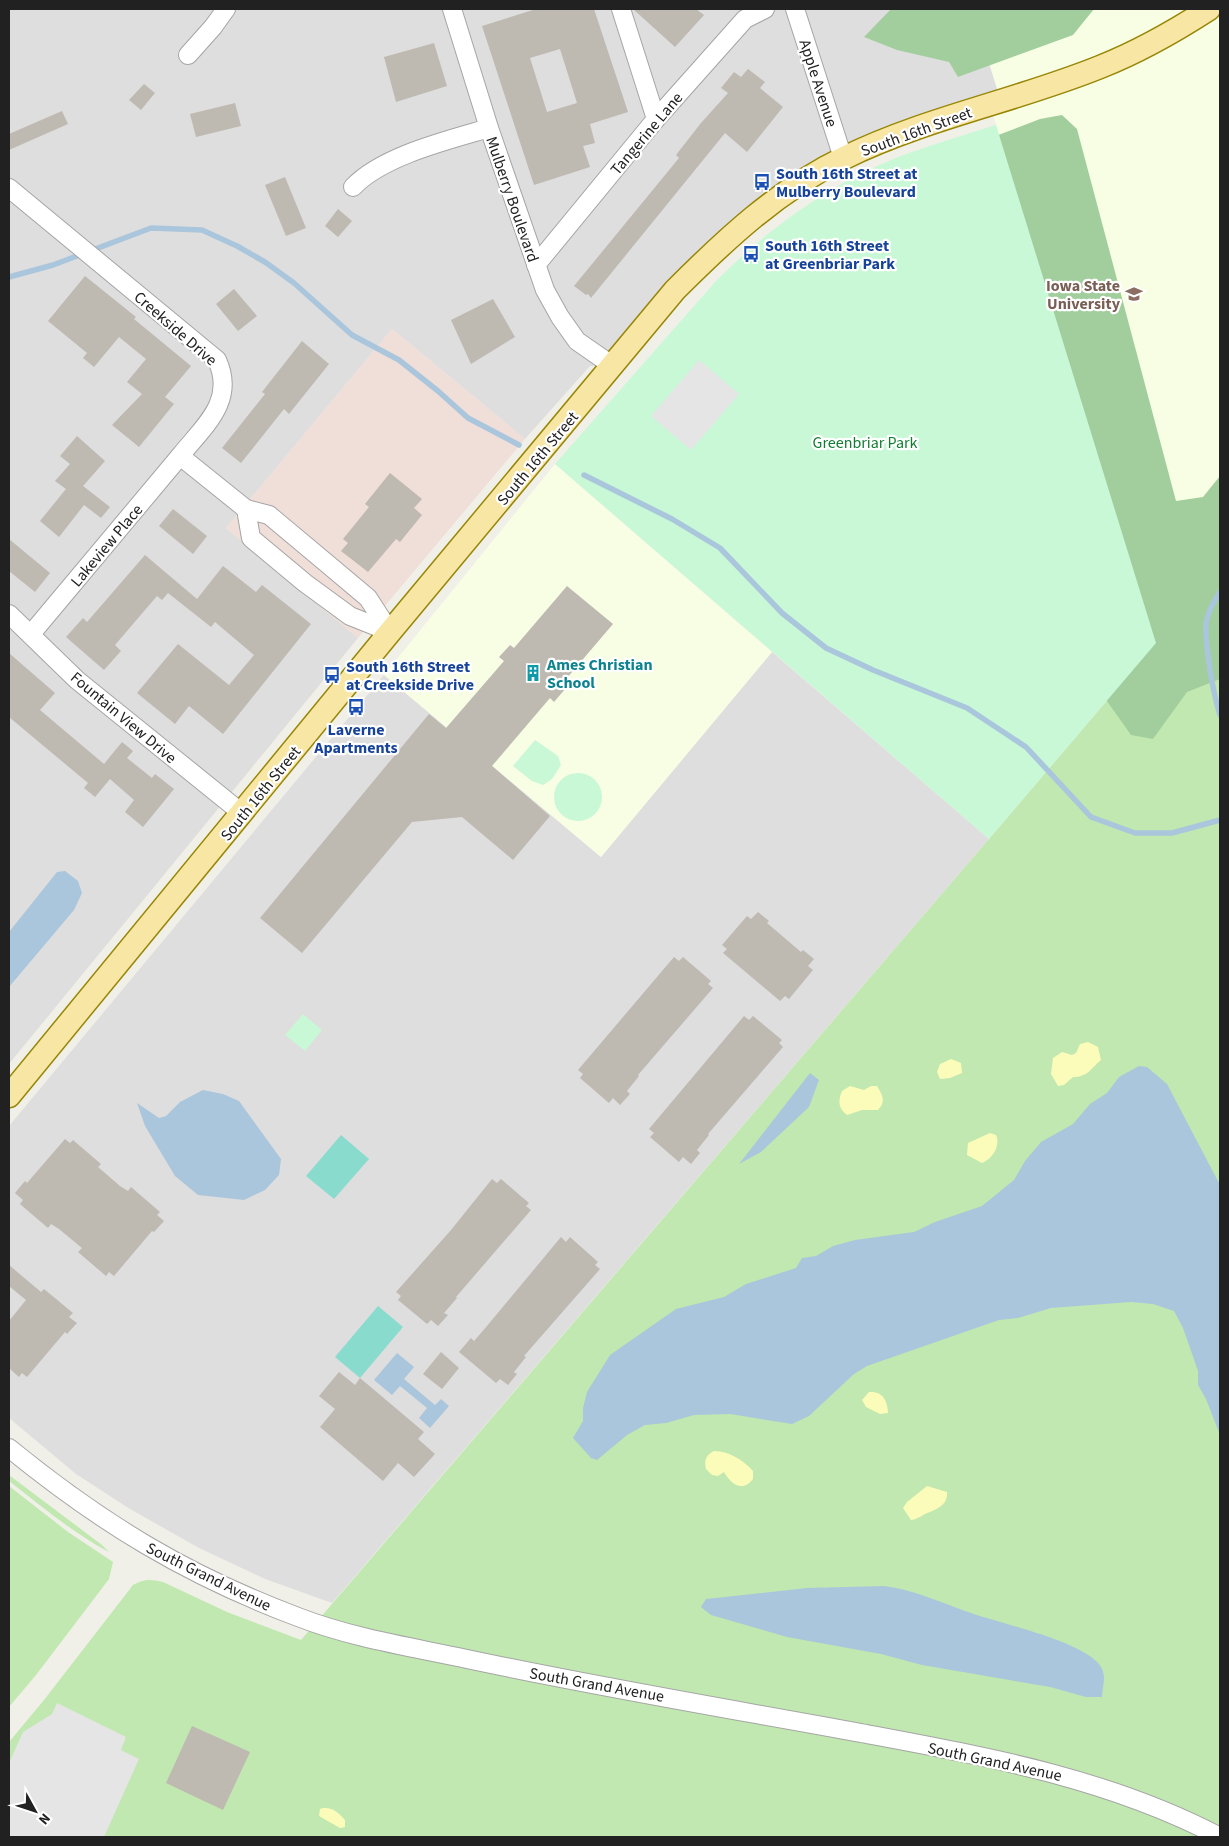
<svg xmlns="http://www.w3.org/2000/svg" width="1229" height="1846" viewBox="0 0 1229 1846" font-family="'Source Sans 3',sans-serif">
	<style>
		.residential { fill: #dfdede }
		.commercial { fill: #f0ded8 }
		.education { fill: #f8fee4 }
		.grass { fill: #c0e8b0 }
		.forest { fill: #a2ce9e }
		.sand { fill: #fcfcba }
		.park { fill: #c8f8d6 }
		.pitch { fill: #89dccd }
		.parking { fill: #e5e5e5 }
		.water { fill: #aac6dc }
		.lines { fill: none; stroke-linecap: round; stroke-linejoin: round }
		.stream { stroke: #aac6dc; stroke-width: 5.5 }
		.building { fill: #beb9b1; fill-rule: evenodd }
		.minor-casing { stroke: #a5a5a5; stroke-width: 20 }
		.major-casing { stroke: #978606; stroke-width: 25 }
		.minor { stroke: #fff; stroke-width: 18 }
		.major { stroke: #f8e6a5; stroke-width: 22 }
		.labels { text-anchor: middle; stroke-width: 4.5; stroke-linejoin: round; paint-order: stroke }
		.street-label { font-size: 16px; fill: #212121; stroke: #fff }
		.transit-label { font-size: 16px; font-weight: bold; fill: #164399; stroke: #fff; text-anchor: start }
		.education-label { font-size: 16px; font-weight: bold; fill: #785e54; stroke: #fff; text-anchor: end }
		.park-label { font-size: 16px; fill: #107d30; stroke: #fff }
		.culture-label { font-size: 16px; font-weight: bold; fill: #0d838f; stroke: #fff; text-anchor: start }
	</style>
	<rect width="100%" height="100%" fill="#f1f0e8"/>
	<g class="residential">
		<polygon points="9,9 972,9 1001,101 774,200 613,366 590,366 525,439 392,329 226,528 358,638 9,1064"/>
		<polygon points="772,652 989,839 332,1603 265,1579 199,1548 130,1509 76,1474 9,1418 9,1126 384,675 601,857"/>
	</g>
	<polygon class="commercial" points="392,329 525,439 358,638 226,528"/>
	<g class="education">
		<polygon points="972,9 1220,9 1220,563 1099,463 990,105 1001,101"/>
		<polygon points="555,464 772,652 601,857 384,675"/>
	</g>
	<g class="grass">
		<path d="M1220 563V1837H9V1742L44 1700 133 1585C143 1579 151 1579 163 1582L227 1612 301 1640 989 839 1156 643Z"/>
		<path d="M9 1475 102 1545 109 1552C73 1533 41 1506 9 1481Z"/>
		<polygon points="9,1486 68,1532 113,1562 109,1579 36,1675 9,1707"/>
	</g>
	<g class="forest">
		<polygon points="891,9 1094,9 1073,35 958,77 949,62 897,50 864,37"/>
		<polygon points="1062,115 1077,129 1176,501 1203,497 1220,476 1220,679 1187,692 1153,739 1131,735 1080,663 907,170 1040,119"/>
	</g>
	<g class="sand">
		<path d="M1088 1042 1098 1047 1101 1060C1090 1069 1088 1077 1073 1077L1064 1085 1058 1086 1051 1074 1053 1058 1062 1052 1072 1055 1076 1053 1080 1044Z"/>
		<polygon points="951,1059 961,1063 962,1073 950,1078 940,1079 937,1072 940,1064"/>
		<path d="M850 1086 864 1090 871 1086H877C883 1096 886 1102 878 1110H862L847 1115C838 1108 838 1101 842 1091Z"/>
		<path d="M990 1133 996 1135C1001 1146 992 1159 982 1163L967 1155 968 1143Z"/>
		<path d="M869 1392C883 1391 887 1400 888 1413L880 1414 866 1407 862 1400Z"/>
		<path d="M714 1451C729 1451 743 1460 753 1471V1479C742 1493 731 1484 724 1472L718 1476 712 1475 706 1469C704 1460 706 1455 714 1451Z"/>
		<path d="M927 1486 947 1492C948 1504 939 1508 930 1512 922 1514 920 1519 911 1520L903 1508 907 1502Z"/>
		<path d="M323 1808C333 1807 339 1813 345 1820V1827L340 1828 319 1816 320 1809Z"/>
	</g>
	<g class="park">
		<path d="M996 125 1156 643 989 839 555 464 716 281C771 226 835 180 909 153 937 143 967 134 996 125Z"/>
		<polygon points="535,740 558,756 561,765 552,779 543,785 532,781 513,766"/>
		<circle cx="578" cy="797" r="24"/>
		<polygon points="303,1014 322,1030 305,1051 285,1035"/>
	</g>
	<g class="pitch">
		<polygon points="341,1135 369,1159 334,1199 306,1176"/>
		<polygon points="378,1306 403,1327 360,1378 335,1357"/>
	</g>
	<g class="parking">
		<polygon points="699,360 739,394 691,450 651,416"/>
		<polygon points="57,1703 126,1737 121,1750 139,1759 104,1837 9,1837 9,1763 23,1732 52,1714"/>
	</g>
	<g class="water">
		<polygon points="65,871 78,881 82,893 74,910 9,987 9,932 57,872"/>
		<polygon points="1139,1066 1147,1067 1167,1084 1220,1185 1220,1435 1206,1399 1198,1385 1198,1371 1183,1328 1174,1311 1153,1304 1131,1302 1051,1308 1018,1318 999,1320 867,1366 854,1374 809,1416 792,1424 730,1414 694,1415 666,1423 645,1425 627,1435 597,1460 591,1458 573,1438 583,1421 583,1408 587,1392 610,1355 676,1309 724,1297 746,1284 796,1268 802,1258 816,1256 833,1246 855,1240 914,1232 935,1222 982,1206 1014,1180 1025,1161 1041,1142 1073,1124 1090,1104 1107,1093 1119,1077"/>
		<polygon points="810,1073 819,1080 809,1107 761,1152 739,1164"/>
		<polygon points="203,1090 223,1094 239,1101 281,1159 279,1175 265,1190 244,1200 198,1195 175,1176 145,1126 137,1103 159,1118 166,1116 180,1102"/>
		<polygon points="397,1353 414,1367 404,1379 435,1405 441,1399 449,1406 430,1428 419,1418 427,1408 400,1386 392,1395 374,1380"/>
		<path d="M884 1586C914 1590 940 1602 968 1612 997 1623 1085 1641 1101 1667 1107 1677 1102 1687 1102 1697H1086L1050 1687 922 1665 881 1654 787 1637 711 1615 701 1607 706 1599 807 1588Z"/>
	</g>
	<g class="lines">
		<g class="stream">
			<polyline points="9,277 53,265 151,228 202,230 237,246 265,262 294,283 352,335 399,360 438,391 468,418 519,445"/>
			<polyline points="584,475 672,519 720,548 782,613 826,648 873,670 967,708 1026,747 1091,817 1135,833 1172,833 1220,820"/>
			<path d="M1220 592C1214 601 1207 612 1206 624 1205 647 1213 693 1220 715"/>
		</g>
	</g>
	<g class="building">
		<path d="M536 9H594L628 112 590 124 595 143 583 146 590 167 534 185 482 26ZM560 49 577 103 547 112 530 58Z"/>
		<polygon points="633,9 696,9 704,15 675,47"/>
		<polygon points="434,43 447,86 396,102 384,57"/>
		<polygon points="748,69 765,82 760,88 783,107 747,152 725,133 591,298 588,294 586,295 574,286 679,158 676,155 701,123 728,93 721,88 734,72 741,77"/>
		<polygon points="144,84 155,93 141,110 129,100"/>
		<polygon points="235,103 241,126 196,137 190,114"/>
		<polygon points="62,111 68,124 9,150 9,134"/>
		<polygon points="285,177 306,228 286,236 265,185"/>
		<polygon points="338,209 352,221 338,237 325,226"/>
		<polygon points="85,276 136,317 134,319 191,366 165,397 174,404 139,447 112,425 142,394 127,382 146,359 119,337 94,367 83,358 87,353 48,321"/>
		<polygon points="234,289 257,316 238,331 216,304"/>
		<polygon points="493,299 515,337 471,364 451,320"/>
		<polygon points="302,341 329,364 289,414 284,409 241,463 222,448 265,394 262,392"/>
		<polygon points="77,436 105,461 83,486 110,507 101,518 84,505 59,537 40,521 66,489 55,481 70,464 60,456"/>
		<polygon points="390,473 422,499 414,508 422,515 400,542 396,539 368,572 341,551 348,543 343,539 369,507 365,504"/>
		<polygon points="173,509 207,536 193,554 159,526"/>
		<polygon points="9,539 50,573 35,592 9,571"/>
		<polygon points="145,555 197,599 223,566 256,592 262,585 311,624 223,734 189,706 175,724 137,693 178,644 229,685 254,655 215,622 211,627 168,593 162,600 157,596 115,645 121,651 104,670 66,637 83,618 87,622"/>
		<polygon points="567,586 613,624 561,685 566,688 554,702 550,698 492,766 550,816 513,860 462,817 412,822 302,953 260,918 429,714 446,728 504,661 499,657 510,645 514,648"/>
		<polygon points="9,653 55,693 40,710 104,764 122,742 133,751 127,758 152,778 155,774 174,789 143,827 125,812 134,800 110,779 95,797 84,788 88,783 9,717"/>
		<polygon points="758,912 769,921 767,923 801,952 803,950 814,959 808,966 813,970 789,999 785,996 780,1001 723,953 727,949 722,945 747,916 751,919"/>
		<polygon points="674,957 679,961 683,957 711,981 708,984 713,988 638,1075 639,1076 627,1091 630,1094 620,1105 613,1098 609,1103 580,1078 583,1074 578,1070"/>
		<polygon points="744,1016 749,1020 753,1016 782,1040 779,1043 783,1047 708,1134 709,1135 697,1150 700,1153 691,1164 683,1157 679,1162 650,1137 654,1133 649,1129"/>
		<polygon points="65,1139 70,1143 73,1140 101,1164 98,1167 120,1186 128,1191 131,1187 160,1212 157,1215 164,1221 154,1232 152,1231 114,1276 109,1272 106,1276 78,1252 82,1248 59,1229 51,1224 48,1228 20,1204 23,1200 15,1193 25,1181 27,1183"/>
		<polygon points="492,1179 497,1183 501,1179 529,1203 526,1206 531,1210 456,1297 457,1298 444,1313 448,1315 438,1326 431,1320 427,1324 398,1300 401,1296 396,1292 451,1230"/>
		<polygon points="561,1237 566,1242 570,1237 598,1262 595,1265 600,1269 524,1356 526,1357 514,1372 517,1374 508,1385 500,1379 496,1383 459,1352 471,1338 474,1341 487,1326"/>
		<polygon points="9,1265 41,1292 44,1289 73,1313 69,1317 77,1323 67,1334 65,1332 27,1377 22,1373 19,1377 9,1368 9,1321 26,1300 9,1286"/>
		<polygon points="441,1352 459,1368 442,1389 423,1374"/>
		<polygon points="339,1372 355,1385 360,1378 424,1432 418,1439 435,1454 414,1477 398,1463 383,1481 320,1427 335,1409 319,1396"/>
		<polygon points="192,1726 250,1752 223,1810 166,1783"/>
	</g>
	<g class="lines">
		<g class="minor-casing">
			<g id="minor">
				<polyline points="452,9 489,128 545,290 560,317 577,341 613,366"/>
				<polyline points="621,9 656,119"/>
				<polyline points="795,9 843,158"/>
				<polyline points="188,55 213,27 226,9"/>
				<path d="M353 187C382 156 448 140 489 128"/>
				<path d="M9 188 217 360C236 401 204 426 180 456L246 509 269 515 324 561 368 598 390 632"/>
				<polyline points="536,265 656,119 745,19 765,9"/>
				<polyline points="246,509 251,538 305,583 350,616 390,632"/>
				<polyline points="9,614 77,680 243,814"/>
				<polyline points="31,634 180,456"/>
				<path d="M9 1448C101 1523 186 1575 298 1617 352 1638 411 1647 467 1659 598 1687 730 1709 861 1733 984 1756 1108 1778 1220 1837"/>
			</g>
		</g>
		<g class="major-casing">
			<path id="major" d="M9 1096 390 632 675 290C726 239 778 190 844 158 925 118 1016 101 1100 67 1138 52 1175 31 1209 9"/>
		</g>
		<use href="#minor" class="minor"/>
		<use href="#major" class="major"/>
	</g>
	<defs>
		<g id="bus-bare" transform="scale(1.35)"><path d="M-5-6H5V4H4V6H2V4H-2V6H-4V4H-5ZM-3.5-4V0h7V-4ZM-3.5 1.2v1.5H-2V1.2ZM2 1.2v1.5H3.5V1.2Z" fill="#1a4fb4" stroke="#fff" stroke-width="2.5" paint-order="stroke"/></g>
		<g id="university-bare" transform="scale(1.35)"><path d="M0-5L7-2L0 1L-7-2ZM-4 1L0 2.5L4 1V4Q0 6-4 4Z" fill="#8d6e63" stroke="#fff" stroke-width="2.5" paint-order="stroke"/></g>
		<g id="building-bare" transform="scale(1.35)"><path d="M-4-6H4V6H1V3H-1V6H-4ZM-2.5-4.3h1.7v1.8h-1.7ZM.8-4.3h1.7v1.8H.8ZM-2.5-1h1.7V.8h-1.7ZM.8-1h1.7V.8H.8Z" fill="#0f9aa8" stroke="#fff" stroke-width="2.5" paint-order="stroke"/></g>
	</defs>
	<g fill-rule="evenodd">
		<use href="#bus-bare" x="762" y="182"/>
		<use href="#bus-bare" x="751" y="254"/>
		<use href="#university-bare" x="1134" y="294"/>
		<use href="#building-bare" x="533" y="673"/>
		<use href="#bus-bare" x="332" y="675"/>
		<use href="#bus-bare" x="356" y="707"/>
	</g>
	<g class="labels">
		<g class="street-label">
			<text transform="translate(819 83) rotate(72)" y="6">Apple Avenue</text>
			<text transform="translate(916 131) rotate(-20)" y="6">South 16th Street</text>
			<text transform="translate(646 133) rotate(-50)" y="6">Tangerine Lane</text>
			<text transform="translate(513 199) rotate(71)" y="6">Mulberry Boulevard</text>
			<text transform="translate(176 328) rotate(41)" y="6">Creekside Drive</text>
			<text transform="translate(537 458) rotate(-50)" y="6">South 16th Street</text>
			<text transform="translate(106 545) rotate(-50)" y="6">Lakeview Place</text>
			<text transform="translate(124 717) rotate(40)" y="6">Fountain View Drive</text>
			<text transform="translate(260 793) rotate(-51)" y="6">South 16th Street</text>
			<text transform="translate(209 1576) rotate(26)" y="6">South Grand Avenue</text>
			<text transform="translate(597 1684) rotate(10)" y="6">South Grand Avenue</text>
			<text transform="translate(995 1761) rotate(12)" y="6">South Grand Avenue</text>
		</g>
		<g class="transit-label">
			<text x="776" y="179">South 16th Street at<tspan x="776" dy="18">Mulberry Boulevard</tspan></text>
			<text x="765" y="251">South 16th Street<tspan x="765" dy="18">at Greenbriar Park</tspan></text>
			<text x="346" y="672">South 16th Street<tspan x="346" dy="18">at Creekside Drive</tspan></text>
			<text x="356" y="735" text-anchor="middle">Laverne<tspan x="356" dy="18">Apartments</tspan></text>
		</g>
		<g class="education-label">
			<text x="1120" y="291">Iowa State<tspan x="1120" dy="18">University</tspan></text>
		</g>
		<g class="park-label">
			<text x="865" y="448">Greenbriar Park</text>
		</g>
		<g class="culture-label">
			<text x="547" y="670">Ames Christian<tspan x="547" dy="18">School</tspan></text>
		</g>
	</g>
	<rect width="1229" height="1846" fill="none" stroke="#212121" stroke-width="20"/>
	<g transform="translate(35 1811) rotate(130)" stroke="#ffffff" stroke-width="4" paint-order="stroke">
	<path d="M0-4L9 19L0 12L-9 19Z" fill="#212121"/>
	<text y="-8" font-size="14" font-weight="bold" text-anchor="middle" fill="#212121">N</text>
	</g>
</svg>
